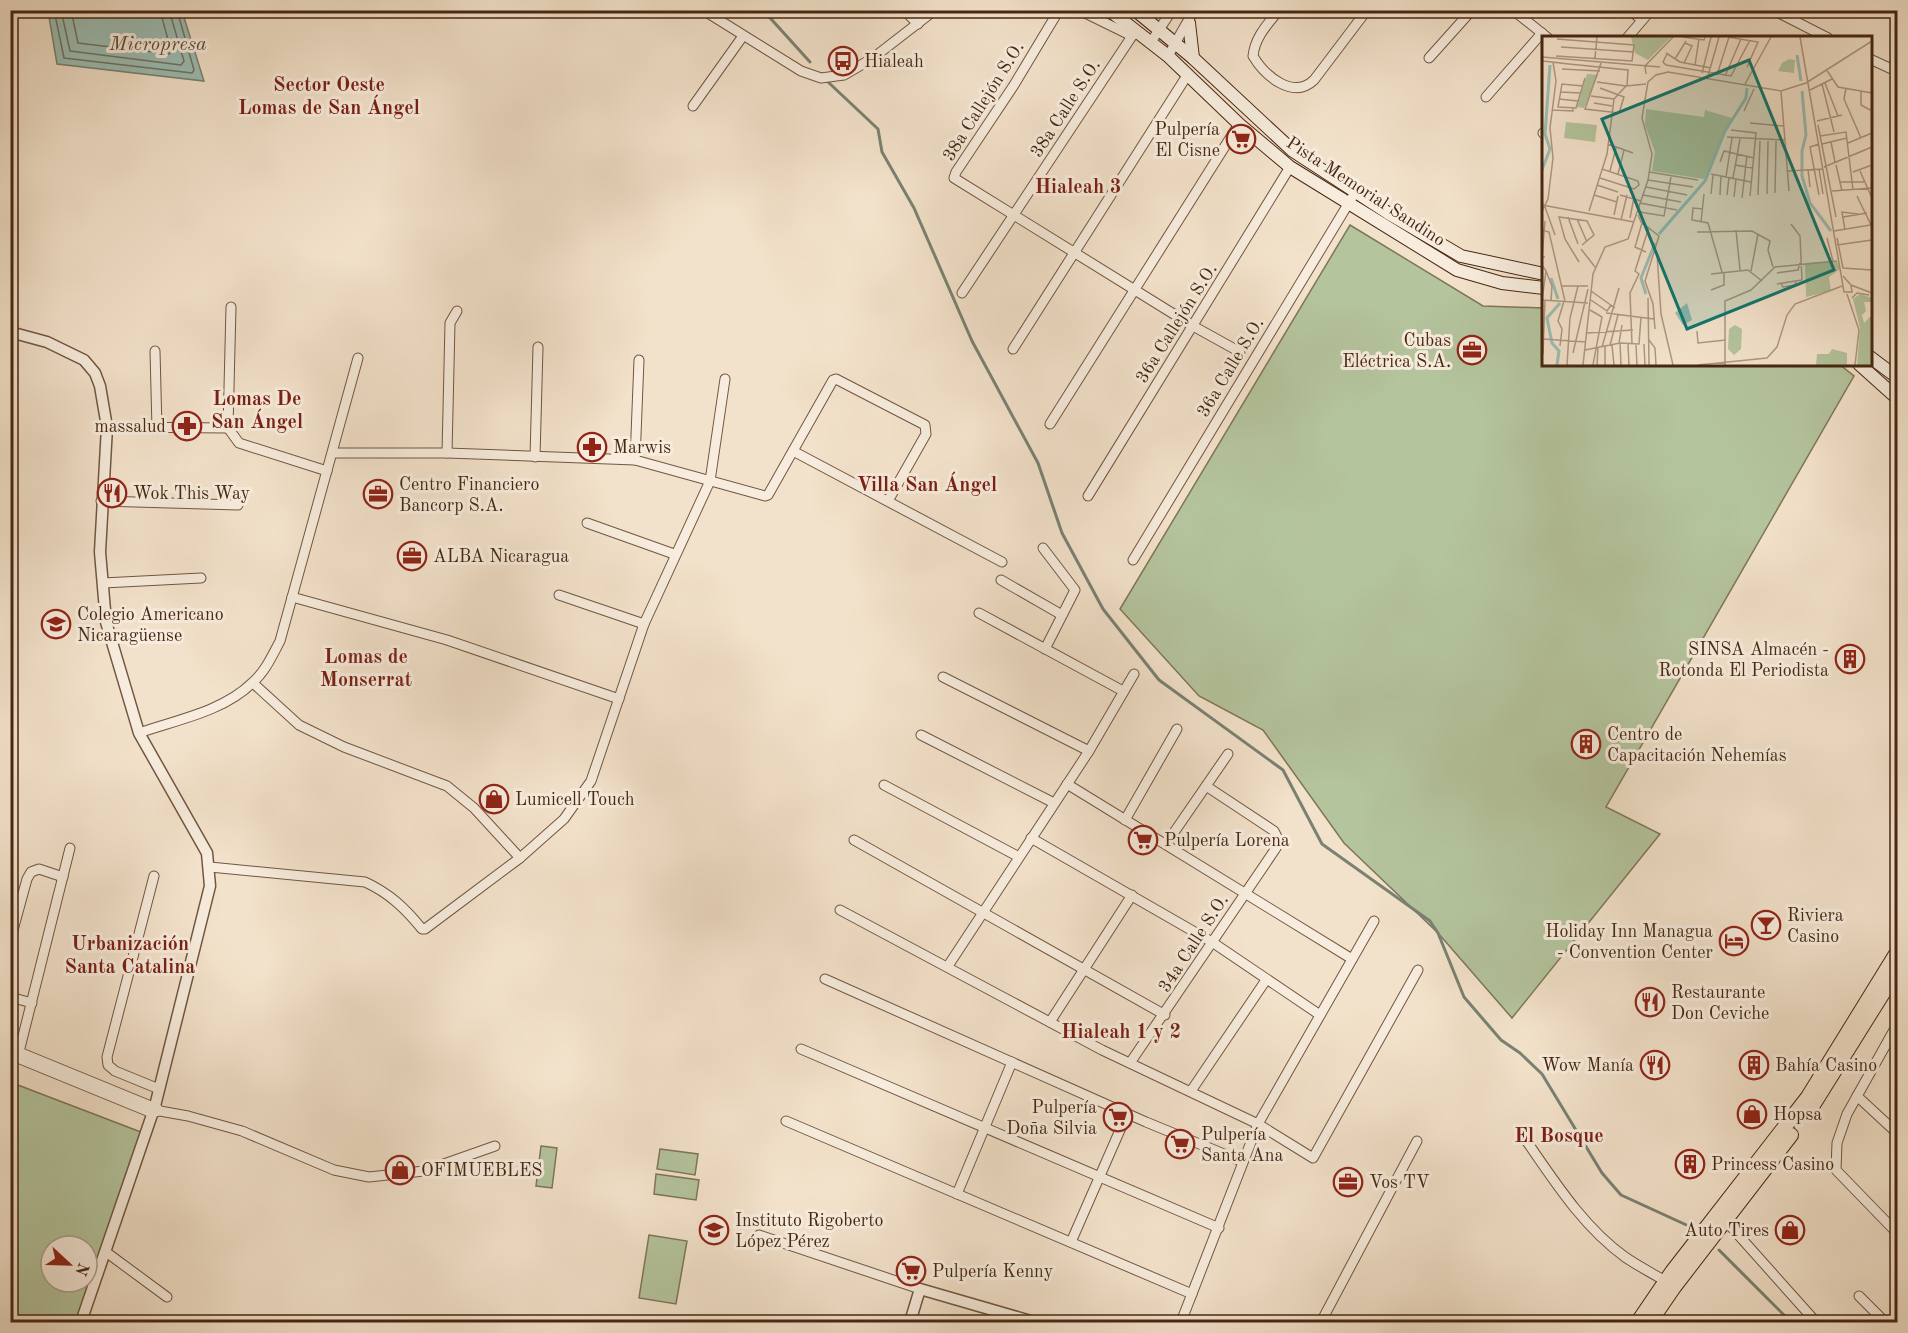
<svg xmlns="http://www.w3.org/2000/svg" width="1908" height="1333" viewBox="0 0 1908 1333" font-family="'Old Standard TT',serif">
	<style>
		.green { fill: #b4c49d; stroke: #7e7657; stroke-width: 1.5; fill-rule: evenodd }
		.water { fill: #9bbeb5; stroke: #798273; stroke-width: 1.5 }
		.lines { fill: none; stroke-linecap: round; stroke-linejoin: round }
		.shore { stroke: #717263; stroke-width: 1.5 }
		.stream { stroke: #798273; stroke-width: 3 }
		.minor-casing { stroke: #725640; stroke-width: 11 }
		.tertiary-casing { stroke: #725640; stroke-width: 13 }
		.secondary-casing { stroke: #472711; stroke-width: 14 }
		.primary-casing { stroke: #472711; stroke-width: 16 }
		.minor { stroke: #f7ecdd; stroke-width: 9 }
		.tertiary { stroke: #f7ecdd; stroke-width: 10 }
		.secondary { stroke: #f7ecdd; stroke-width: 12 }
		.primary { stroke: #f3e2cb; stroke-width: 14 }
		.labels { text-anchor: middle; stroke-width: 6; stroke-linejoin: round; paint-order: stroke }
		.poi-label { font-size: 18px; fill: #472711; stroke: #f7ecdd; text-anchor: start }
		.street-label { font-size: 18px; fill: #472711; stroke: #f7ecdd }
		.water-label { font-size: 20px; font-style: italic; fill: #5c4d3a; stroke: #f7ecdd }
		.neighbourhood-label { font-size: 20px; font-weight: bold; fill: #7a1f14; stroke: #f7ecdd }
		.inset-river { fill: none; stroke: #9bbeb5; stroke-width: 3 }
		.inset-road { fill: none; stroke: #ae9781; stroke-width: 1.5 }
		.view { fill: #0f766e; fill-opacity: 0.15; stroke: #0f766e; stroke-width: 3 }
		.inset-edge { fill: none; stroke: #472711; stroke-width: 3 }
	</style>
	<rect width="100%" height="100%" fill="#f3e2cb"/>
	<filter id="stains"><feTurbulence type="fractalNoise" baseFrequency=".00333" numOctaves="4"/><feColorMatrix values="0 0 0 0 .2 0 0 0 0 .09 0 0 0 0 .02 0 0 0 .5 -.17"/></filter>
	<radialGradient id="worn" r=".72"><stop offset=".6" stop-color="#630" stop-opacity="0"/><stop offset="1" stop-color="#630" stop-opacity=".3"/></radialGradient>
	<g class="green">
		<polygon points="1350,225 1483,306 1543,308 1544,364 1839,364 1854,376 1606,807 1660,834 1512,1018 1438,933 1344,843 1263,730 1199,696 1120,609"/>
		<path d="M10 1082 146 1134 81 1322H11ZM51 1246H87V1282H51Z"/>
		<polygon points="541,1146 557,1148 552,1188 536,1186"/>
		<polygon points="660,1149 698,1154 695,1175 657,1169"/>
		<polygon points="656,1174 699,1180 696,1200 654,1194"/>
		<polygon points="649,1235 687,1241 676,1304 639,1298"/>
	</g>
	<polygon class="water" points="48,11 182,11 204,81 57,64"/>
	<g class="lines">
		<g class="shore">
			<polyline points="54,10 64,58 192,73 194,70 177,10"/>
			<polyline points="61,10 70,51 181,65 184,61 169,10"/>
			<polyline points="71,10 78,43 169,54 171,51 160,10"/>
		</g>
		<g class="stream">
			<polyline points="763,10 810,62"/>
			<polyline points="827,81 878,129 882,152 914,208 972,341 1038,463 1062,533 1103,609 1159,680 1283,770 1322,844 1430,921 1438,933 1464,997 1501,1040 1520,1053 1542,1074 1602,1173 1621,1195 1693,1228"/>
			<polyline points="1719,1250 1791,1322"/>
		</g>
		<g class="minor-casing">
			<g id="minor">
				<polyline points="703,10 801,71 821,78 844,75 873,58 935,10"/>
				<polyline points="904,10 918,24"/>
				<polyline points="1059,10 1014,85 956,172 954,178 1193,326 1240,352"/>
				<polyline points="1079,10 1132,36"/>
				<path d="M1279 10C1267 25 1255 37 1253 56 1265 76 1293 100 1314 80L1367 10"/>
				<polyline points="1513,10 1548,38"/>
				<polyline points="1630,10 1642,20"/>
				<polyline points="1773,10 1828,38"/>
				<polyline points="1627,38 1651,10"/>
				<polyline points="1151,42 1172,10"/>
				<polyline points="1168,56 1194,10"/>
				<polyline points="1429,58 1472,10"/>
				<polyline points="1870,59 1898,72"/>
				<polyline points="1486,97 1542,33"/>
				<polyline points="693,106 743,36"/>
				<polyline points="1543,133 1544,133"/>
				<polyline points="962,293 1136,30"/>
				<polyline points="231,307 228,428 239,443 327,471"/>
				<polyline points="1013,349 1188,74"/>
				<polyline points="155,351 157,429"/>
				<polyline points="1050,424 1239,124"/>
				<polyline points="107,427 228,428"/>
				<polyline points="793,451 1002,562"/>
				<polyline points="333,453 447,453 635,460 765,496 768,495 833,380 836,379 925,425 926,434 888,501"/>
				<polyline points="447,453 450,323 457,311"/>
				<polyline points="535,457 538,347"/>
				<polyline points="635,460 639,360"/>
				<polyline points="1088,496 1290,167"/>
				<polyline points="101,501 238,505"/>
				<polyline points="587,523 674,554"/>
				<polyline points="1043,548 1075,590 1045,649"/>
				<polyline points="1133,560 1356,191"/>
				<polyline points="1001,580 1062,615"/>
				<polyline points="103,583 201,578"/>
				<polyline points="559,595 644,624"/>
				<polyline points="292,597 447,640 619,699"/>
				<polyline points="979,613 1123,691"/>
				<polyline points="943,677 1089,751"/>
				<polyline points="253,683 299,725 344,747 447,786 474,808 520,858"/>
				<path d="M139 733C176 720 224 711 252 683 265 672 272 656 280 641L358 358"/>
				<polyline points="921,735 1054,803"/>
				<polyline points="1067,784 1352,959"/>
				<polyline points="884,785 1019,857"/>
				<polyline points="1125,820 1177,729"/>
				<polyline points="1031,838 1212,942 1320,1015"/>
				<polyline points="854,840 1165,1015"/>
				<polyline points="1166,844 1228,754"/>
				<polyline points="70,848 19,1052 20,1059 152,1113 160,1111 188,1116 242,1131 334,1170 369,1177 424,1171 495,1146"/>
				<path d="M210 867 365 882C389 893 405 908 422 929H425L520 858 564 819 591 781 644 624 710 481 725 379"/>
				<polyline points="154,876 107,1057 108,1065 115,1071 159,1089"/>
				<polyline points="840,910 1102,1050 1258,1124 1313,1158 1418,970"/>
				<polyline points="10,941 27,879 31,872 39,869 63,877"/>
				<polyline points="948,966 1089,751 1134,674"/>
				<polyline points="825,979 1146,1122 1241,1161"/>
				<polyline points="10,997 32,1003"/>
				<polyline points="1050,1022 1132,895"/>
				<polyline points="1898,1023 1847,1114 1837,1143 1836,1170 1898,1234"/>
				<polyline points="801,1049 1219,1228"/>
				<polyline points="19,1052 158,1109"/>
				<polyline points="1130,1063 1276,848 1278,839 1274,831 1206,786"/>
				<polyline points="1191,1091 1266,980"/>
				<polyline points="1857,1096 1898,1134"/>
				<polyline points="786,1121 1192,1294"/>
				<path d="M1523 1136C1553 1179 1582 1226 1625 1257 1638 1266 1652 1273 1665 1281"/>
				<polyline points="957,1194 1012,1062"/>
				<polyline points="1725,1220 1816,1322"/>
				<polyline points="759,1235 920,1289"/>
				<polyline points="1071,1242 1127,1114"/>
				<polyline points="106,1252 167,1297"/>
				<polyline points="1859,1296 1885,1322"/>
				<polyline points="1181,1322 1258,1124 1374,921"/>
				<polyline points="1321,1322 1417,1141"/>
			</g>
		</g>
		<g class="tertiary-casing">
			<g id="tertiary">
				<polyline points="10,332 47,342 84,360 95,373 100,386 107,427 100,552 106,622 139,733 207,853 210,886 155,1106 81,1322"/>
				<polyline points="910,1322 920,1289 1034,1322"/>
			</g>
		</g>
		<g class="secondary-casing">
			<g id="secondary">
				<polyline points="1109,10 1168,56 1239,124 1290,167 1457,270 1502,283 1544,288"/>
				<polyline points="1135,10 1193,58 1293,151 1388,213 1461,256 1544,274"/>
				<polyline points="1144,10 1161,10"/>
				<polyline points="1189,23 1193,58"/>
				<polyline points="1870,357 1898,378"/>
				<polyline points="1859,364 1898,399"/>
			</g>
		</g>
		<g class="primary-casing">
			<g id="primary">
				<polyline points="1808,1113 1898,969"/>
				<polyline points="1638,1322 1672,1272 1808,1097 1898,951"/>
				<polyline points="1650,1322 1674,1287 1791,1135"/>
			</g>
		</g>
		<use href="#minor" class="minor"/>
		<use href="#tertiary" class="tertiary"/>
		<use href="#secondary" class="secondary"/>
		<use href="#primary" class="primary"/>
	</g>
	<defs>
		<g id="bus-ring" transform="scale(1.5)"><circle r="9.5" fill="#f7ecdd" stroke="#8f2418" stroke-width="1.5"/><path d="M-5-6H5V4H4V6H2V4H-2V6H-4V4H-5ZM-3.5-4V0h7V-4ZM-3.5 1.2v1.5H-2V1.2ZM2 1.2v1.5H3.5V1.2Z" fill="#8f2418"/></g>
		<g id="supermarket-ring" transform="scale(1.5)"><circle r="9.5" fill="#f7ecdd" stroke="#8f2418" stroke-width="1.5"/><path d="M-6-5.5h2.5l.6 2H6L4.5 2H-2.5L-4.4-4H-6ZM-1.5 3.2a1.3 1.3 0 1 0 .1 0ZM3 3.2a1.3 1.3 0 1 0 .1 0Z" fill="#8f2418"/></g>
		<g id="office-ring" transform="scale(1.5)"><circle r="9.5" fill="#f7ecdd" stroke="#8f2418" stroke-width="1.5"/><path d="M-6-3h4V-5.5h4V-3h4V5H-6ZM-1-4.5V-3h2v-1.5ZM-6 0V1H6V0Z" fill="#8f2418"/></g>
		<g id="pharmacy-ring" transform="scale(1.5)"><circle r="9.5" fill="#f7ecdd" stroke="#8f2418" stroke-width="1.5"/><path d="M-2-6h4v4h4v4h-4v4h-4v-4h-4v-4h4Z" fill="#8f2418"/></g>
		<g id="restaurant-ring" transform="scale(1.5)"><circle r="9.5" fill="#f7ecdd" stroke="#8f2418" stroke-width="1.5"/><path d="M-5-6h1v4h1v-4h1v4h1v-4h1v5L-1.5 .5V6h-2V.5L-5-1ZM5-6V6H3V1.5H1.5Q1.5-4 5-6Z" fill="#8f2418"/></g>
		<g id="school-ring" transform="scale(1.5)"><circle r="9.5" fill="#f7ecdd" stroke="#8f2418" stroke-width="1.5"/><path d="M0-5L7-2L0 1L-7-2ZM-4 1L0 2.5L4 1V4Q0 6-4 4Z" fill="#8f2418"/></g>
		<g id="building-ring" transform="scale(1.5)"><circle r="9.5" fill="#f7ecdd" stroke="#8f2418" stroke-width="1.5"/><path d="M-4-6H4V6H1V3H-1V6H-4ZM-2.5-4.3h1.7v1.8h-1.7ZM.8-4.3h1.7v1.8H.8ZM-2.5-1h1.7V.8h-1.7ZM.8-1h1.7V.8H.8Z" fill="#8f2418"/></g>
		<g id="shop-ring" transform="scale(1.5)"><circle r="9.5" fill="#f7ecdd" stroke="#8f2418" stroke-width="1.5"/><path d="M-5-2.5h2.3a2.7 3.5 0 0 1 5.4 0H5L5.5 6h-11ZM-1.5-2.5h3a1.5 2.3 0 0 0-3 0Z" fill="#8f2418"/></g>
		<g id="bar-ring" transform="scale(1.5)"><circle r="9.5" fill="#f7ecdd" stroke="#8f2418" stroke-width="1.5"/><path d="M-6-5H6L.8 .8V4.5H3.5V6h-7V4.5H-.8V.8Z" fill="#8f2418"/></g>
		<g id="hotel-ring" transform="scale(1.5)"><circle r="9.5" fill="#f7ecdd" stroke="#8f2418" stroke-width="1.5"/><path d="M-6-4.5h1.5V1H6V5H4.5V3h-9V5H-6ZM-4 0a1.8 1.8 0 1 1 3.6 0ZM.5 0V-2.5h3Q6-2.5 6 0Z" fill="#8f2418"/></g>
	</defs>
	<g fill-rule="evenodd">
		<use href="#bus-ring" x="843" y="61"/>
		<use href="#supermarket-ring" x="1241" y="139"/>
		<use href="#office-ring" x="1472" y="350"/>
		<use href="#pharmacy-ring" x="187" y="426"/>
		<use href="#pharmacy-ring" x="592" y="447"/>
		<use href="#restaurant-ring" x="112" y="493"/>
		<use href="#office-ring" x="378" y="494"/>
		<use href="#office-ring" x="412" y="556"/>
		<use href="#school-ring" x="56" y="624"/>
		<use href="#building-ring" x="1850" y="659"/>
		<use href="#building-ring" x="1586" y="744"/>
		<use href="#shop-ring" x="494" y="799"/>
		<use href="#supermarket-ring" x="1143" y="840"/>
		<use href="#bar-ring" x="1766" y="925"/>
		<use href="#hotel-ring" x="1734" y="941"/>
		<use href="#restaurant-ring" x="1650" y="1002"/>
		<use href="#restaurant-ring" x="1655" y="1065"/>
		<use href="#building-ring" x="1754" y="1065"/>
		<use href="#shop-ring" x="1752" y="1114"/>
		<use href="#supermarket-ring" x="1118" y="1117"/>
		<use href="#supermarket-ring" x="1180" y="1144"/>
		<use href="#building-ring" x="1690" y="1164"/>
		<use href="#shop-ring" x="400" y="1170"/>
		<use href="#office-ring" x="1348" y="1182"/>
		<use href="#school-ring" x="714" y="1230"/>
		<use href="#shop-ring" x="1790" y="1230"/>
		<use href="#supermarket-ring" x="911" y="1271"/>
	</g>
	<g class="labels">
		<g class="poi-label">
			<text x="864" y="67">Hialeah</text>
			<text x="1220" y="135" text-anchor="end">Pulpería<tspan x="1220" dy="21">El Cisne</tspan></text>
			<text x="1451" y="346" text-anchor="end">Cubas<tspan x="1451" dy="21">Eléctrica S.A.</tspan></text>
			<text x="166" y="432" text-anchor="end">massalud</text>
			<text x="613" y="453">Marwis</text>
			<text x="399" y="490">Centro Financiero<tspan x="399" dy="21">Bancorp S.A.</tspan></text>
			<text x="133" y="499">Wok This Way</text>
			<text x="433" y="562">ALBA Nicaragua</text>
			<text x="77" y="620">Colegio Americano<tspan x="77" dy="21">Nicaragüense</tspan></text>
			<text x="1829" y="655" text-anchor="end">SINSA Almacén -<tspan x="1829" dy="21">Rotonda El Periodista</tspan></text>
			<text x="1607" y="740">Centro de<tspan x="1607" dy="21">Capacitación Nehemías</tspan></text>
			<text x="515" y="805">Lumicell Touch</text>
			<text x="1164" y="846">Pulpería Lorena</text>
			<text x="1787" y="921">Riviera<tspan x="1787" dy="21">Casino</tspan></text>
			<text x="1713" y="937" text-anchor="end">Holiday Inn Managua<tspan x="1713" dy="21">- Convention Center</tspan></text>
			<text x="1671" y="998">Restaurante<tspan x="1671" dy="21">Don Ceviche</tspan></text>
			<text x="1634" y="1071" text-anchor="end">Wow Manía</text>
			<text x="1775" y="1071">Bahía Casino</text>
			<text x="1097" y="1113" text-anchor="end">Pulpería<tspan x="1097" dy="21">Doña Silvia</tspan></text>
			<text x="1773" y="1120">Hopsa</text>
			<text x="1201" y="1140">Pulpería<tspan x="1201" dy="21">Santa Ana</tspan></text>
			<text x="1711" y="1170">Princess Casino</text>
			<text x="421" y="1176">OFIMUEBLES</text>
			<text x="1369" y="1188">Vos TV</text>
			<text x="735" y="1226">Instituto Rigoberto<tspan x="735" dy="21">López Pérez</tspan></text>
			<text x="1769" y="1236" text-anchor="end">Auto Tires</text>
			<text x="932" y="1277">Pulpería Kenny</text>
		</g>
		<g class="street-label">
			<text transform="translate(983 101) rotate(-58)" y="6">38a Callejón S.O.</text>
			<text transform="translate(1065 108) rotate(-57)" y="6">38a Calle S.O.</text>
			<text transform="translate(1366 191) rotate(33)" y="6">Pista Memorial Sandino</text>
			<text transform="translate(1176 323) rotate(-58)" y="6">36a Callejón S.O.</text>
			<text transform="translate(1230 367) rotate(-59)" y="6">36a Calle S.O.</text>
			<text transform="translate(1193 943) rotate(-57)" y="6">34a Calle S.O.</text>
		</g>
		<g class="water-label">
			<text x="158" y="50">Micropresa</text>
		</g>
		<g class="neighbourhood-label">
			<text x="329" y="91">Sector Oeste<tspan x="329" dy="23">Lomas de San Ángel</tspan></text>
			<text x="1078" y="193">Hialeah 3</text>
			<text x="257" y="405">Lomas De<tspan x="257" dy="23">San Ángel</tspan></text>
			<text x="927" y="491">Villa San Ángel</text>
			<text x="366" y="663">Lomas de<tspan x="366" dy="23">Monserrat</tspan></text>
			<text x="130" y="950">Urbanización<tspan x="130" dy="23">Santa Catalina</tspan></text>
			<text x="1121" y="1038">Hialeah 1 y 2</text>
			<text x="1559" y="1142">El Bosque</text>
		</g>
	</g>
	<g transform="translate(1542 36)">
		<rect width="330" height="330" fill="#f3e2cb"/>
		<path d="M89 1H129L106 24 93 17ZM247 23 253 24 252 37 236 35 240 27ZM45 38 56 39 42 72 35 71ZM104 73 162 81 163 74 190 82 162 143 110 135 113 116 103 89ZM24 86 55 89 53 106 22 102ZM295 225 298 233 287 241 289 255 264 261 263 227ZM318 258 330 262V266H322L324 275 320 279 322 287 330 279V329H315L318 292 311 263ZM193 289 200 293 199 313 192 319 186 313 187 293ZM290 313 305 317V329H274L275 318H287Z" fill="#b4c49d"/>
		<path d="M145 267 150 284 141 289 133 277Z" fill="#9bbeb5"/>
		<path class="inset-river" d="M255 19 259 45M260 55 264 99 260 115V140L268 167 289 195M0 134 8 113 3 98 8 29M117 198 163 145 183 95 204 62 205 52M9 242 16 263M104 258 99 242 113 207M15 329 17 315 10 307 5 282 18 267"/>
		<path class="inset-road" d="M141 1 162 4 163 1M186 1 216 6 205 31M258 1 302 256H310L309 249M19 11 92 16M124 17 138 26 169 32M125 18 121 26 124 29 189 40 208 4M14 20 90 25 92 9 15 3M0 21 118 31M53 22 55 1M133 23 144 5M0 25 19 27M17 27 86 34 85 50M142 27 150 10 143 7M153 29 157 3M20 33 58 35M284 33 296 51 330 57M160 37 169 1M104 38 103 30 131 1M114 39 126 36 239 55 264 47 330 5M175 39 187 1M166 40 177 1M183 40 199 3M55 46 84 50M283 47 296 80M203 48 229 1M280 48 292 96M41 50 20 48 16 71 34 72 43 42M58 52 82 61 77 77 43 73 59 27M304 52 302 63 319 102M268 54 290 43M239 55 247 155M319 55V69L330 75M18 56 38 57M49 60 72 63M17 63 36 65M52 67 70 70M10 74 31 75V72M202 75 212 53M275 85 300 79M208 87 241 90M276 89 294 181M189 94 214 97 208 160M278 100 304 96 311 154M185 101 243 104M289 106 293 126M306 107 330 97M66 108 91 117M280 108 305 102M178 126 182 115 212 122M193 129 211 132M294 129 300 155M282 131 330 111M266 133 268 151M277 133 281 158M68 135 74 112M246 135 281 133M318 135 330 162M107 136 156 144M311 136 330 129M76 138 82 114M169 138 209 146M184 141 190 102M58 142 92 153 97 149 96 145 60 133M191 142 198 103M106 144 151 151M298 146H322M55 149 76 156M104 151 145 159M290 155 330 152M233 157 234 105M169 158 171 139M225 158 226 105M52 159 75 166M78 159 99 165M101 159 139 166M178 159 179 140M185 159 187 141M216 159 218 105M277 159 268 111 277 108M192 161 194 143M200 162 205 120M98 167 135 174M0 169 92 186M3 171 13 199M161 173 151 172 150 184 166 187 180 236M0 175 6 163 11 122 8 92 14 45 11 26M47 175 65 118 72 63 84 50 104 48M98 176 122 180 129 141M72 179 76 160M96 179 99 186 117 200 103 245 111 268 113 293M26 181 36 208M301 181 325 177M88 182 92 161M35 183 45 206M79 184 85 159M3 185 0 221H3M159 186 162 158M100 187 93 211 104 216M249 188 258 200 260 244M0 194 7 196 23 265M194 194 198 234M303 194 300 176 316 178M292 195 329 189 315 160M155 196 210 195 228 205 226 214 231 231M285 202 291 225M295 202 301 232 330 234M295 209 330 204M39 213 53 231M115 218 119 278 131 329M37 226 23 203 17 181 45 185 52 199 40 209M0 229 4 235 0 264M4 235 10 250 9 265M209 235 216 198M235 237 256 234 258 227M169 238 206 234 220 245M301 240 309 249 330 257M239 247 241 251 253 249 254 245M235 248 260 244M20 250H46M169 254 182 249V236M49 255 73 272M305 258 317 294 313 329M106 262 107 329M310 262 315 257 327 259M0 264 46 267M49 264 65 275 69 269M48 274 60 281 51 329M64 277 112 283M155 295 156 307 184 304M45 297 91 294M1 303 44 306M107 304 113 312 114 329M77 307 80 289M78 307 79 329M86 308 87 329M90 308 88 257 97 238 93 235 107 191M102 308 103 329M68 309 76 279M70 309 72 329M94 309 95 329M18 310 20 293 16 285 22 265M63 310V329M60 311 77 252M43 314 78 307 97 308 99 281M31 317 46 253M1 318 3 264M25 329 28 282 36 250M41 329 51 238 63 211 86 203 106 144 110 118 100 82 106 46 115 38M55 329 56 311M156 329 225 322 235 311 245 279 253 268 300 250M183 329V265L209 254 233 231 295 225"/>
		<path class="view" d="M207 24 292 234 145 293 60 83Z"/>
		<rect width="330" height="330" class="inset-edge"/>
	</g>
	<rect width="1908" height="1333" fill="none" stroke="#f3e2cb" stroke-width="36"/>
	<rect x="12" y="12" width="1884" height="1309" fill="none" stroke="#472711" stroke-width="3"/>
	<rect x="18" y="18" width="1872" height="1297" fill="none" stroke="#472711" stroke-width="1.5"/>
	<g transform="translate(69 1264) rotate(112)"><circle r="28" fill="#f7ecdd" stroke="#b19d8b" stroke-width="1.5"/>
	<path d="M0-4.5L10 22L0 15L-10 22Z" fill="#8f2418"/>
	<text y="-9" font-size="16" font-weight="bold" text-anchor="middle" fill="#472711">N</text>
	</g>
	<rect width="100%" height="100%" filter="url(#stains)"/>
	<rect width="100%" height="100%" fill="url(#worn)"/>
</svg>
